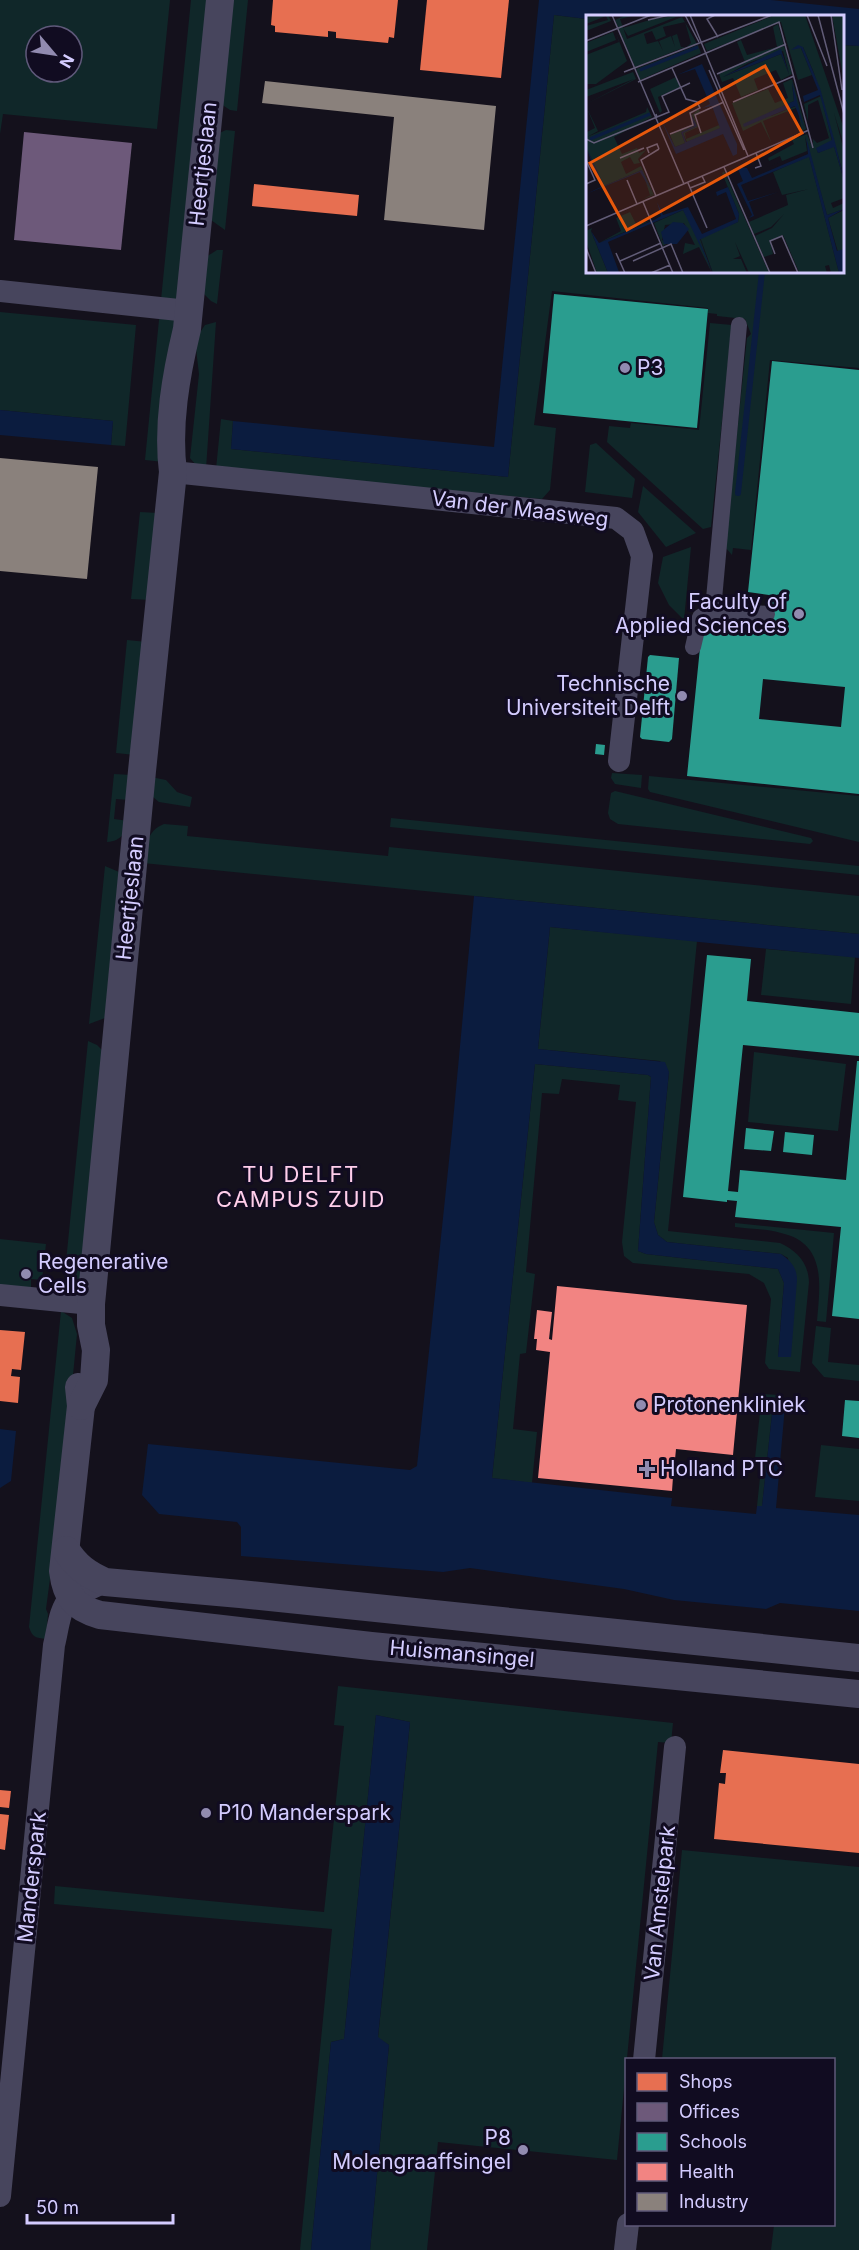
<svg xmlns="http://www.w3.org/2000/svg" width="859" height="2250" viewBox="0 0 859 2250" font-family="Inter,sans-serif">
	<style>
		.green { fill: #102729; fill-rule: evenodd }
		.water { fill: #0b1c3f }
		.shops { fill: #e76f51 }
		.offices { fill: #6d597a }
		.schools { fill: #2a9d8f; fill-rule: evenodd }
		.health { fill: #f28482 }
		.industry { fill: #8a817c }
		.lines { fill: none; stroke-linecap: round; stroke-linejoin: round }
		.stream { stroke: #0b1c3f; stroke-width: 6 }
		.pedestrian { stroke: #47455d; stroke-width: 16 }
		.minor { stroke: #47455d; stroke-width: 22 }
		.tertiary { stroke: #47455d; stroke-width: 28 }
		.poi-dot { fill: #918bb0; stroke: #110c21; stroke-width: 2 }
		.labels { text-anchor: middle; stroke-width: 6; stroke-linejoin: round; paint-order: stroke }
		.street-label { font-size: 21px; fill: #d4ccff; stroke: #110c21 }
		.poi-label { font-size: 21px; fill: #d4ccff; stroke: #110c21; text-anchor: start }
		.neighbourhood-label { font-size: 22px; letter-spacing: 1.5px; fill: #ffceeb; stroke: #110c21 }
		.inset-river { fill: none; stroke: #0b1c3f; stroke-width: 3 }
		.inset-road { fill: none; stroke: #615c77; stroke-width: 1.5 }
		.view { fill: #e8590c; fill-opacity: 0.15; stroke: #e8590c; stroke-width: 3 }
		.inset-edge { fill: none; stroke: #d4ccff; stroke-width: 3 }
	</style>
	<rect width="100%" height="100%" fill="#14111c"/>
	<g class="green">
		<path d="M0 0H170L157 129 3 114 0 134ZM36 36H72V72H36Z"/>
		<polygon points="191,0 210,0 164,462 145,460"/>
		<polygon points="229,0 248,0 237,111 230,110 218,102"/>
		<polygon points="554,15 587,19 588,272 842,272 843,45 859,46 859,368 770,360 751,550 733,548 732,555 725,547 747,338 751,334 745,319 717,316 717,314 708,313 708,308 552,291 534,425 556,428 550,490 542,499 216,469 221,419 233,421 231,449 508,477"/>
		<polygon points="226,130 235,131 225,230 211,220 215,135"/>
		<polygon points="217,250 223,250 217,304 211,301 204,294 206,257"/>
		<polygon points="0,312 136,325 125,446 111,445 113,421 0,410"/>
		<polygon points="216,322 206,469 196,465 190,458 199,374 195,340 205,325"/>
		<polygon points="710,323 732,325 711,527 703,529 607,442 609,426 630,428 631,423 699,430"/>
		<polygon points="596,443 635,479 632,498 585,492 590,445"/>
		<polygon points="643,486 696,533 666,547 638,512"/>
		<polygon points="140,512 158,513 151,600 131,599"/>
		<polygon points="691,547 684,620 669,605 658,583 663,557"/>
		<polygon points="127,640 147,642 135,755 116,753"/>
		<polygon points="612,773 642,775 641,788 615,784 611,778"/>
		<path d="M114 774 132 775 129 800 116 799 114 819 129 821C124 833 122 841 107 842Z"/>
		<polygon points="649,776 859,796 859,842 650,792 648,789"/>
		<polygon points="151,777 166,780 177,792 192,797 190,807 159,802 153,797"/>
		<polygon points="615,791 811,838 813,841 810,844 618,824 610,819 608,813 611,793"/>
		<polygon points="391,818 859,866 859,875 390,827"/>
		<path d="M164 824 188 826 187 836 388 856 389 847 859 896V934L143 863C146 847 146 831 164 824Z"/>
		<polygon points="105,866 119,872 105,1018 89,1024"/>
		<path d="M550 927 697 941 668 1231 780 1243C797 1251 808 1262 809 1282L800 1372 769 1369 765 1363 771 1299 764 1283 749 1274 633 1263 624 1256 622 1242 636 1102 618 1100 620 1085 562 1079 559 1094 542 1093 526 1272 535 1274 526 1353 520 1354 513 1429 537 1432 532 1483 492 1478 535 1064 648 1075 651 1077 638 1251 646 1254 778 1269 784 1283 778 1356 790 1357 788 1258 781 1254 667 1242 658 1235 654 1222 669 1072 660 1061 538 1049Z"/>
		<polygon points="766,949 855,957 851,1004 761,995"/>
		<polygon points="88,1041 97,1045 103,1051 81,1282 72,1290 63,1292"/>
		<polygon points="754,1052 846,1064 838,1131 748,1122"/>
		<path d="M735 1223 834 1233 826 1322 817 1321C820 1286 827 1243 781 1233 767 1229 750 1229 735 1227Z"/>
		<polygon points="0,1239 46,1244 42,1280 31,1279 31,1288 0,1285"/>
		<path d="M61 1311 72 1318 77 1334 54 1571H51L46 1609 48 1614 46 1639C36 1638 32 1637 29 1627Z"/>
		<polygon points="816,1326 831,1328 828,1362 859,1365 859,1381 824,1377 812,1363"/>
		<polygon points="762,1394 779,1395 778,1405 773,1405 762,1506 757,1506 762,1459 755,1458"/>
		<polygon points="821,1445 859,1449 859,1501 815,1497"/>
		<polygon points="338,1686 673,1723 671,1743 658,1742 617,2160 438,2142 427,2250 370,2250 389,2045 378,2038 410,1722 376,1715 344,2039 331,2042 311,2250 300,2250 332,1929 54,1904 55,1886 324,1912 344,1726 334,1725"/>
		<polygon points="682,1850 859,1867 859,2250 771,2250 774,2225 834,2224 834,2060 662,2059"/>
	</g>
	<g class="water">
		<polygon points="539,0 771,0 859,9 859,46 843,45 842,16 588,16 587,19 554,15 508,477 231,449 233,421 494,447"/>
		<polygon points="0,410 113,421 111,445 0,435"/>
		<path d="M474 896 859 934V958L550 927 538 1049 665 1062 669 1072 654 1222 658 1235 667 1242 781 1254C791 1261 797 1268 797 1280L791 1357H778L784 1283 778 1269 646 1254 638 1251 651 1077 648 1075 535 1064 492 1478 672 1498 671 1506 756 1514 757 1506H762L773 1405 785 1406 776 1508 859 1515V1611L780 1603 766 1609 674 1600 624 1589 470 1568 443 1572 241 1556V1527L237 1522 159 1514 142 1495 148 1444 410 1470 417 1466 452 1132Z"/>
		<polygon points="0,1429 16,1431 11,1481 0,1488"/>
		<polygon points="376,1715 410,1722 378,2037 389,2045 370,2250 311,2250 331,2042 344,2039"/>
	</g>
	<g class="shops">
		<polygon points="273,0 398,0 394,38 389,37 388,43 336,38 336,32 328,31 328,37 275,32 275,26 271,25"/>
		<polygon points="427,0 509,0 501,78 420,70"/>
		<polygon points="254,184 359,195 357,216 252,206"/>
		<polygon points="0,1330 25,1332 21,1370 12,1369 11,1376 20,1377 18,1403 0,1401"/>
		<polygon points="723,1750 859,1764 859,1853 714,1839 719,1783 725,1784 726,1773 720,1773"/>
		<polygon points="0,1790 11,1791 9,1808 0,1807"/>
		<polygon points="0,1814 9,1815 5,1850 0,1849"/>
	</g>
	<polygon class="offices" points="24,132 132,143 121,250 14,240"/>
	<g class="schools">
		<polygon points="554,294 708,309 697,428 543,413"/>
		<path d="M772 361 859 370V794L687 776 702 628 765 634 769 595 748 592ZM763 679 845 687 841 727 759 719Z"/>
		<polygon points="650,655 679,658 672,739 669,742 642,739 640,737 648,657"/>
		<polygon points="596,744 605,745 604,755 595,754"/>
		<polygon points="707,955 751,959 747,1001 859,1013 859,1056 743,1045 728,1191 738,1192 740,1170 846,1180 857,1061 859,1061 859,1319 832,1316 841,1227 735,1217 737,1201 727,1200 727,1202 683,1197"/>
		<polygon points="746,1128 774,1131 771,1151 744,1149"/>
		<polygon points="785,1132 814,1135 812,1155 783,1152"/>
		<polygon points="845,1400 859,1401 859,1438 842,1436"/>
	</g>
	<polygon class="health" points="557,1286 747,1305 733,1455 676,1449 674,1470 677,1474 673,1477 672,1491 538,1478 550,1352 536,1350 537,1339 534,1339 537,1310 552,1312 549,1339 552,1340"/>
	<g class="industry">
		<polygon points="265,81 496,106 484,230 384,220 394,117 262,103"/>
		<polygon points="0,458 98,467 87,579 0,571"/>
	</g>
	<g class="lines">
		<polyline class="stream" points="738,493 762,272"/>
		<g class="pedestrian">
			<polyline points="713,610 739,325"/>
			<polyline points="693,647 700,617 713,610 767,614"/>
		</g>
		<g class="minor">
			<polyline points="0,291 188,311"/>
			<polyline points="173,472 616,518 633,531 642,556 619,761"/>
			<polyline points="0,1295 91,1304"/>
			<polyline points="644,2060 675,1747"/>
			<path d="M0 2196 54 1645C58 1630 59 1609 70 1598L105 1582"/>
			<polyline points="625,2250 628,2224"/>
		</g>
		<g class="tertiary">
			<path d="M79 1387 81 1406 63 1571C66 1597 75 1608 100 1615L371 1646 859 1694"/>
			<path d="M81 1406 94 1380 96 1350 91 1325V1304L142 771 173 472C167 425 176 375 187 329L220 0"/>
			<path d="M66 1550C76 1566 87 1574 105 1582L240 1594 859 1658"/>
		</g>
	</g>
	<g class="poi-dot">
		<circle cx="625" cy="368" r="6"/>
		<circle cx="799" cy="614" r="6"/>
		<circle cx="682" cy="696" r="6"/>
		<circle cx="26" cy="1274" r="6"/>
		<circle cx="641" cy="1405" r="6"/>
		<path d="M644 1460h6v6h6v6h-6v6h-6v-6h-6v-6h6z"/>
		<circle cx="206" cy="1813" r="6"/>
		<circle cx="523" cy="2150" r="6"/>
	</g>
	<g class="labels">
		<g class="street-label">
			<text transform="translate(203 164) rotate(-84)" y="7">Heertjeslaan</text>
			<text transform="translate(520 509) rotate(7)" y="7">Van der Maasweg</text>
			<text transform="translate(130 898) rotate(-84)" y="7">Heertjeslaan</text>
			<text transform="translate(462 1654) rotate(5)" y="7">Huismansingel</text>
			<text transform="translate(32 1877) rotate(-84)" y="7">Manderspark</text>
			<text transform="translate(660 1903) rotate(-84)" y="7">Van Amstelpark</text>
		</g>
		<g class="poi-label">
			<text x="637" y="375">P3</text>
			<text x="787" y="609" text-anchor="end">Faculty of<tspan x="787" dy="24">Applied Sciences</tspan></text>
			<text x="670" y="691" text-anchor="end">Technische<tspan x="670" dy="24">Universiteit Delft</tspan></text>
			<text x="38" y="1269">Regenerative<tspan x="38" dy="24">Cells</tspan></text>
			<text x="653" y="1412">Protonenkliniek</text>
			<text x="660" y="1476">Holland PTC</text>
			<text x="218" y="1820">P10 Manderspark</text>
			<text x="511" y="2145" text-anchor="end">P8<tspan x="511" dy="24">Molengraaffsingel</tspan></text>
		</g>
		<g class="neighbourhood-label">
			<text x="301" y="1182">TU DELFT<tspan x="301" dy="25">CAMPUS ZUID</tspan></text>
		</g>
	</g>
	<g transform="translate(586 15)">
		<rect width="258" height="258" fill="#14111c"/>
		<path d="M0 0H22L25 6 0 16V11L22 5 20 1 0 9ZM40 0H50L34 4 41 24 96 2 111 29 100 33 105 28 99 7 77 12 80 21 70 25 66 16 58 19 61 29 72 26 77 36 73 26 85 21 89 32 86 21 91 19 95 32H99L49 52 29 5ZM95 0 42 21 37 13 67 4ZM189 0H219L258 114V130L248 98 258 136V161L228 58 217 32H207L215 33 226 60 212 65 195 7 121 36 118 29ZM246 0H258V67ZM192 9 206 59 195 65 190 55 168 64 172 75 155 82 147 63 136 67 133 59 159 47 151 27 155 25 161 40 191 32 187 12ZM197 36 203 59 195 39 137 62 162 48ZM29 16 41 46 10 69H0V40L33 27ZM27 17 30 25 0 37V28ZM112 30 115 38 54 65 50 54ZM47 57 50 64 0 89 48 64 0 82V75ZM90 62 94 72 72 82 76 96 74 98 64 74ZM206 64 220 114 216 116 206 68 208 86 183 98 185 101 210 91V93L177 106 186 129 175 107 157 116 146 88 182 74 189 88 202 83 197 68ZM235 81 246 126 231 133 232 138 248 131 258 166V183L245 188 247 193 258 188V194L241 200 219 121 221 136 179 153 196 146 194 141 183 146 182 143 208 129 206 125 195 129 221 119 227 134V124L231 128 243 123 232 85 222 90V106L218 89ZM0 91 12 116 1 122 60 97 61 92 66 102 28 122 36 139 51 133 53 138 60 135 52 144 54 148 48 149 44 142 35 147 40 159 55 151 68 180 57 184 67 179 64 180 56 155 18 171 0 132 1 117 9 113ZM113 94 114 97 108 101 112 112 99 118 100 124 133 110 135 113 101 127 97 118 111 111 106 100 112 95 105 99 108 111 95 117 99 128 89 132 84 120 107 110 104 99ZM223 141 231 172 253 258H245L243 250 239 251 241 258 213 257 197 220 184 226 187 239 178 242 169 221 186 213 198 199 185 212 168 219 163 207 202 190 200 180 223 174 196 180 187 157ZM138 156 183 258H163L149 227 154 241 147 244H155L161 258H127L114 222 152 207 153 199 136 158ZM97 195 113 221 126 258 113 232 97 239 99 228 109 230 98 208 79 210 76 225 82 228 77 231 68 208ZM258 195V234L252 237 242 203ZM44 197 50 209 64 206 13 228 35 216 30 203ZM6 213 5 216 22 258H11L0 226V216Z" fill="#102729" fill-rule="evenodd"/>
		<path d="M212 30 217 32 234 73 250 131 258 165 248 132 232 138 230 133 246 125 234 80 218 87 217 81 232 75 215 33 205 35ZM195 34 203 59 195 39 136 62ZM116 49 151 129V139L147 141 137 119 90 139 74 102 89 132 99 128 95 117 108 111 105 99 111 111 97 118 100 127 134 113 126 91 116 93 124 89 109 54 91 60ZM206 67 218 113 209 91 158 112 157 109 208 86ZM220 121 241 200 258 194 242 203 251 236 258 234V258H253L223 142 155 170 162 186 192 177 163 187 168 201 163 203 166 200 151 169 157 166 151 152 161 153 166 163 222 139ZM0 132 18 171 56 155 66 177 54 157 0 179 15 172ZM142 172 153 199 152 207 113 225 127 258 97 195 22 227 33 257 22 258 5 216 13 228 68 205 75 201 71 187 77 200 102 192 116 219 150 204 140 177 131 181 130 177ZM87 207 97 208 103 214 91 229H78L75 217Z" fill="#0b1c3f"/>
		<path class="inset-river" d="M54 55 112 32M4 124 64 99"/>
		<path class="inset-road" d="M26 0 98 169M99 0 113 27M104 0 162 141M129 0 121 4 132 22M221 0 241 51M232 0 258 99M245 0 256 75M62 5 83 0M0 26 65 0M123 55 158 135M38 57 186 0M131 59 200 29M52 67 193 7 227 133M147 87 208 61M70 99 71 102 83 97 76 81 104 68M115 118 109 100 138 87M84 119 107 110 104 98 114 93 111 87 100 84 86 53M0 124 8 128 71 102M63 138 61 133 71 129 73 134M34 143 58 133M0 145 9 165 0 169M138 152 184 258M169 153 175 151 170 138M41 165 51 189M102 168 121 213M104 173 119 167 116 161M70 181 55 145 73 134M57 187 87 258M0 211 223 115M0 233 10 258M30 238 39 258M189 239 184 226 196 221 212 258M34 246 75 228M47 246 85 229 97 258M65 258 84 250"/>
		<path class="view" d="M179 51 216 118 41 215 4 148Z"/>
		<rect width="258" height="258" class="inset-edge"/>
	</g>
	<rect x="625" y="2058" width="210" height="168" fill="#110c21" stroke="#5f597a" stroke-width="1.5"/>
	<rect x="637" y="2073" width="30" height="18" fill="#e76f51" stroke="#5f597a" stroke-width="1.5"/>
	<text x="679" y="2088" font-size="18" fill="#d4ccff">Shops</text>
	<rect x="637" y="2103" width="30" height="18" fill="#6d597a" stroke="#5f597a" stroke-width="1.5"/>
	<text x="679" y="2118" font-size="18" fill="#d4ccff">Offices</text>
	<rect x="637" y="2133" width="30" height="18" fill="#2a9d8f" stroke="#5f597a" stroke-width="1.5"/>
	<text x="679" y="2148" font-size="18" fill="#d4ccff">Schools</text>
	<rect x="637" y="2163" width="30" height="18" fill="#f28482" stroke="#5f597a" stroke-width="1.5"/>
	<text x="679" y="2178" font-size="18" fill="#d4ccff">Health</text>
	<rect x="637" y="2193" width="30" height="18" fill="#8a817c" stroke="#5f597a" stroke-width="1.5"/>
	<text x="679" y="2208" font-size="18" fill="#d4ccff">Industry</text>
	<g transform="translate(54 54) rotate(119)"><circle r="28" fill="#110c21" stroke="#5f597a" stroke-width="1.5"/>
	<path d="M0-4.5L10 22L0 15L-10 22Z" fill="#918bb0"/>
	<text y="-9" font-size="16" font-weight="bold" text-anchor="middle" fill="#d4ccff">N</text>
	</g>
	<path d="M27 2214v9h146v-9" fill="none" stroke="#d4ccff" stroke-width="3"/>
	<text x="36" y="2214" font-size="18" fill="#d4ccff" stroke="#110c21" stroke-width="4.5" paint-order="stroke">50 m</text>
</svg>
